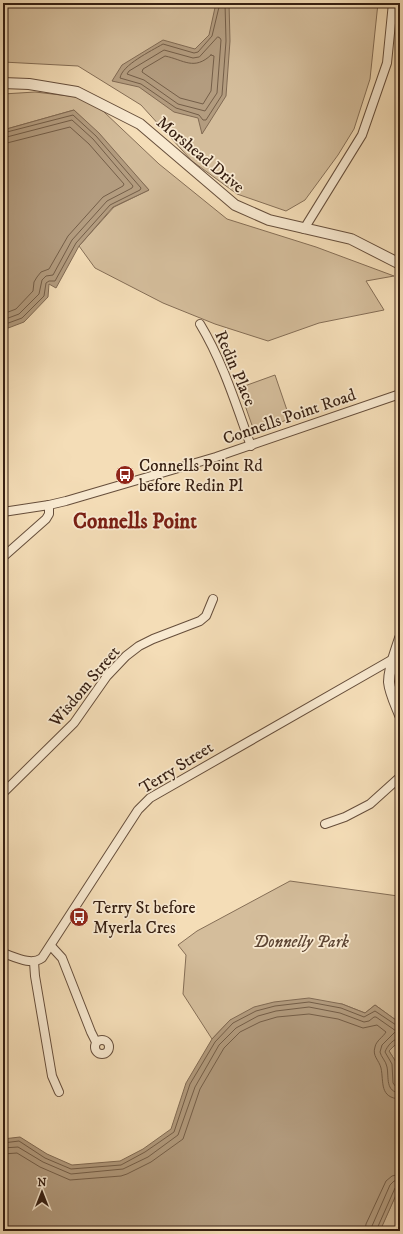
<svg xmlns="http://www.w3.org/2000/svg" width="403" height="1234" viewBox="0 0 403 1234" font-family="'IM FELL DW Pica',serif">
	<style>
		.green { fill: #d4bd9b; stroke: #856e56 }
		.water { fill: #b39c7f; stroke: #816a53 }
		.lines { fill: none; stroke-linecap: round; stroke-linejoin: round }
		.shore { stroke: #745e48; stroke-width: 1 }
		.minor-casing { stroke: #664e3b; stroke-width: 10 }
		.tertiary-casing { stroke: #664e3b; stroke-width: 12 }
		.minor { stroke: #f8e9d0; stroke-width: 8 }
		.tertiary { stroke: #f8e9d0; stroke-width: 10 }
		.labels { text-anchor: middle; stroke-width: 3.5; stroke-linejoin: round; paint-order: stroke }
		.street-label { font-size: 17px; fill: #361f12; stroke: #f8e9d0 }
		.poi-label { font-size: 17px; fill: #361f12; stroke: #f8e9d0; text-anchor: start }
		.park-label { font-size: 17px; font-style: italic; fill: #5e4634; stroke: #f8e9d0 }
		.district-label { font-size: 21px; font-weight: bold; fill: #7a1f14; stroke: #f8e9d0 }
	</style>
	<rect width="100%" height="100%" fill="#f4ddb7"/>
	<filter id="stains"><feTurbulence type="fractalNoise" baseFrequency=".005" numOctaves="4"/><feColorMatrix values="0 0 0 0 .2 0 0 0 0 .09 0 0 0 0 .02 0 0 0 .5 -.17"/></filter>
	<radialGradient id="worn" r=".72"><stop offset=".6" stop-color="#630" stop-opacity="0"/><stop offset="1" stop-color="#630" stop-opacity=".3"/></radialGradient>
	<g class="green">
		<polygon points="3,3 378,3 370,79 354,129 338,155 305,200 286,211 237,194 192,161 141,105 78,66 3,62"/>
		<polygon points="35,92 78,97 103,111 159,164 227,219 316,247 394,276 366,281 384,310 319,323 268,341 215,324 163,303 95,268 79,246 114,207 149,190 74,110 3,130 3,94"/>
		<polygon points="275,375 290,419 254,431 239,388"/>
		<polygon points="290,881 398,896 400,889 400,1023 375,1005 365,1013 342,1004 230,1020 212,1039 183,994 186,955 178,945 197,931"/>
		<polygon points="400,1040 400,1086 397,1082 396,1062 389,1051"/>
		<polygon points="400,1186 400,1227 380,1230"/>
	</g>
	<g class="water">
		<polygon points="216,3 229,3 230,41 226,96 202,134 198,118 174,112 139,87 112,81 122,65 163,40 195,49 209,35"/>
		<polygon points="74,110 99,133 149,190 113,207 79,246 56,288 49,284 48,297 24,322 3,330 3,130"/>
		<polygon points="309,998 342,1004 365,1013 375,1005 400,1023 400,1040 389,1051 396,1062 397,1082 400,1086 400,1186 380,1231 3,1231 3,1139 20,1137 47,1154 72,1165 120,1161 143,1149 171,1129 186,1083 212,1039 230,1020 254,1007 274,1002"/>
	</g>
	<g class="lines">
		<g class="shore">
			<path d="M220 3 212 36 198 52 194 53 163 44C151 51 122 65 120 78L141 84 176 108 199 115 203 120H206L222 95 226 41 225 3"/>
			<polygon points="218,37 220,38 221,40 217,93 205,111 178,104 144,80 127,74 129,71 164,50 193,58 199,57"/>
			<path d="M211 55 214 56 211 91 203 104 180 98 142 72 143 69 165 56C184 60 194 71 211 55Z"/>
			<polyline points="3,133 73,115 96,136 141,188 140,190 110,205 76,243 55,281 49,281 46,283 44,296 22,318 3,325"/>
			<polyline points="3,138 72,120 93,139 133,186 132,188 107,201 72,240 53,275 46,276 42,280 39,294 19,314 3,320"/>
			<polyline points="3,144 70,127 89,144 124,184 123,186 103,197 68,236 49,269 41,272 37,277 34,282 33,291 16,309 3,314"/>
			<path d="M400 1038C394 1038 387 1046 385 1052L392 1064 393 1083 396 1087 400 1088"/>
			<polyline points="3,1143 19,1141 45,1158 71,1169 121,1165 145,1152 174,1132 190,1084 215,1042 233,1023 256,1011 275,1006 309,1002 341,1008 364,1017 375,1011 396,1025 400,1026"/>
			<path d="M3 1148 18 1147 43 1162 71 1174 123 1169 148 1157 178 1135 195 1087 219 1045 236 1028 258 1016 276 1011 309 1007 340 1013 364 1022 369 1021 374 1017H376L396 1031 382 1045 380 1052C381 1057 386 1061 387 1067 389 1077 385 1092 400 1093"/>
			<path d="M3 1154 17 1153 40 1167 70 1180 121 1176 127 1174 151 1162 183 1139 200 1089 224 1048 240 1032 260 1022 277 1017 309 1014 338 1019 363 1028 377 1025 386 1032C383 1037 376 1041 375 1047 372 1056 379 1060 381 1068 384 1082 379 1098 400 1099"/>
			<polyline points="365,1231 366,1224 386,1181 392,1176 400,1174"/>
			<polyline points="371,1231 372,1226 390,1185 394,1181 400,1180"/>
			<polyline points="376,1231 395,1188 400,1185"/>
		</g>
		<g class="minor-casing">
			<g id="minor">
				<polyline points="304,229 362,135 387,63 393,3"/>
				<path d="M200 324C223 362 236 405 251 446"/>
				<polyline points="3,512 49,505 66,501 216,457 400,394"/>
				<polyline points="3,557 46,519 49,514 49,505"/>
				<polyline points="3,793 74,723 107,676 126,656 139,646 153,639 200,621 206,616 213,599"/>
				<polyline points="325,824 345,817 370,804 400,777"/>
				<polyline points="51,946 62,958 91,1032 96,1042"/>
				<path d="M3 953C15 957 31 966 42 958L138 810 150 798 400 655"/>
				<polyline points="34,962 35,976 52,1076 59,1092"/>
				<circle cx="102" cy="1047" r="7"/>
			</g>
		</g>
		<g class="tertiary-casing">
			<g id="tertiary">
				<polyline points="3,83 29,84 77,92 140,124 235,205 269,220 351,239 400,264"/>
				<path d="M400 638C396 651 389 667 389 682 390 693 396 705 400 715"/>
			</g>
		</g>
		<use href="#minor" class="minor"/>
		<use href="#tertiary" class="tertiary"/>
	</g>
	<defs>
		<g id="bus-disc" transform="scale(1)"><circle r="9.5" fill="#8f2418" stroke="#f8e9d0"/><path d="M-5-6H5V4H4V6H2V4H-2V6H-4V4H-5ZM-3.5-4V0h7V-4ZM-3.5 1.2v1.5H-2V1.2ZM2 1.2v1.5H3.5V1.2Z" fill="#fff"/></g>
	</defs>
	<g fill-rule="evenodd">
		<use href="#bus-disc" x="125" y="475"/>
		<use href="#bus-disc" x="79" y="917"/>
	</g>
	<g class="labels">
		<g class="street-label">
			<text transform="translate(201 154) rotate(40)" y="6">Morshead Drive</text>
			<text transform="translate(236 368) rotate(67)" y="6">Redin Place</text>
			<text transform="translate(289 416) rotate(-19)" y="6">Connells Point Road</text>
			<text transform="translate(84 686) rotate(-50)" y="6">Wisdom Street</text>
			<text transform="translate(176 767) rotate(-32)" y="6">Terry Street</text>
		</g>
		<g class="poi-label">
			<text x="139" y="471">Connells Point Rd<tspan x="139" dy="20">before Redin Pl</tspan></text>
			<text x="93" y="913">Terry St before<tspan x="93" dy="20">Myerla Cres</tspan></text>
		</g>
		<g class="park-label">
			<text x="301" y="947">Donnelly Park</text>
		</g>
		<g class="district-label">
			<text x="135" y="528">Connells Point</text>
		</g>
	</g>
	<rect width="403" height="1234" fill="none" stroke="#f4ddb7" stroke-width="16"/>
	<rect x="4" y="4" width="395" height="1226" fill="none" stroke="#361f12" stroke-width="2"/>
	<rect x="8" y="8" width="387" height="1218" fill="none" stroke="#361f12"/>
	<g transform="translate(42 1192)" stroke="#f8e9d0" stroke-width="3" paint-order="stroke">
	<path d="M0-3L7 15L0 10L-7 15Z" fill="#361f12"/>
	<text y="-6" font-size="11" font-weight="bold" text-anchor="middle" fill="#361f12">N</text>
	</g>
	<rect width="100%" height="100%" filter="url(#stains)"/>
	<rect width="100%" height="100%" fill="url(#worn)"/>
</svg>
